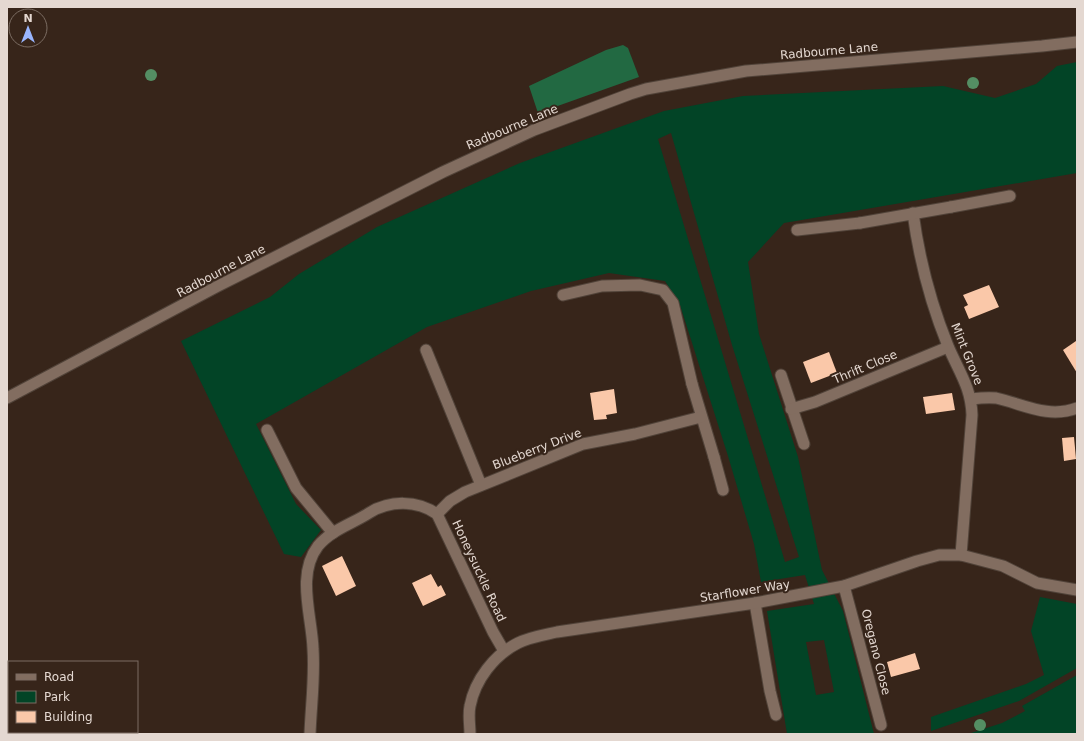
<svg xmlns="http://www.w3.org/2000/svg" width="1084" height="741" viewBox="0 0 1084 741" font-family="'DejaVu Sans',sans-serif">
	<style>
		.green { fill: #024426; fill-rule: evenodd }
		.forest { fill: #226942 }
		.building { fill: #fac8a9 }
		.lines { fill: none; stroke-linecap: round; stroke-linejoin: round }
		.service-casing { stroke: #514339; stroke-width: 13 }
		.minor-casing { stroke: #514339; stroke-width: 13 }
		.tertiary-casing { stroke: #514339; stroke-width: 13 }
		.service { stroke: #826d60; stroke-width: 11 }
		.minor { stroke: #826d60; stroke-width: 11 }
		.tertiary { stroke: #826d60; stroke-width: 11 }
		.tree { fill: #548e63 }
		.labels { text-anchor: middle; stroke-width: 4; stroke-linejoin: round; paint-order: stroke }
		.street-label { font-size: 12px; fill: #e4d8d1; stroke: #37251a }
	</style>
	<rect width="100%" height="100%" fill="#37251a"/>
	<g class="green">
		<path d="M1077 62V173L784 223 748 262 759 334 798 457 822 570 843 611 874 734H787L767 611 814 604 805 575 761 582 754 544 728 456 680 305 665 281 609 273 531 291 427 327 256 424 296 504 321 530 301 557 284 554 181 341 270 297 299 274 377 227 520 163 664 111 743 96 943 86 995 98 1036 84 1057 66ZM671 133 732 345 799 557 785 562 658 139ZM824 640 834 692 816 695 806 642Z"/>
		<polygon points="1040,597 1077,604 1077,668 1019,701 931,731 931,717 1026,684 1044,675 1031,631"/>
		<polygon points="1077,675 1077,734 968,734 1002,723 1025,711 1022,706"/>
	</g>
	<polygon class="forest" points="623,45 628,48 639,77 538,113 529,86 606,50"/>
	<g class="building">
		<polygon points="989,285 999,307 969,319 964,307 968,305 963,295"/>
		<polygon points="1076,341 1077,342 1077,373 1063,350"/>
		<polygon points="829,352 837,373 811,383 803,362"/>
		<polygon points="614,389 617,413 606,415 607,419 594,420 590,393"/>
		<polygon points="952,393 955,410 926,414 923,397"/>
		<polygon points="1074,437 1076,459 1064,461 1062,438"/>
		<polygon points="342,556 356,586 336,596 322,566"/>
		<polygon points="431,574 438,587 441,585 446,595 423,606 412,583"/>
		<polygon points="915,653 920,669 891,677 887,662"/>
	</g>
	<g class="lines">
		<g class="service-casing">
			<g id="service">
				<polyline points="951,207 1010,196"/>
				<polyline points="797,230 860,223"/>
				<polyline points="563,295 602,286 640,285 663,290 673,303 692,384"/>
				<polyline points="426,350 481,485"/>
				<polyline points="267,430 296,488 333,533"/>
				<polyline points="714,457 723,490"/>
				<polyline points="844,586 881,725"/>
				<polyline points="755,603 770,691 776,715"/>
			</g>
		</g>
		<g class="minor-casing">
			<g id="minor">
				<path d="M913 213C919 258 931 304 948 346 959 372 971 387 972 415L961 555"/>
				<polyline points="860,223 951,207"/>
				<polyline points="781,375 804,444"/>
				<polyline points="692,384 714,457"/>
				<path d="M971 399C979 398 988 397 996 398 1023 404 1048 419 1077 408"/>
				<polyline points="791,409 815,402 948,347"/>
				<polyline points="437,514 450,501 465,492 583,444 635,434 701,417"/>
				<path d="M310 734C311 706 315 677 313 649 312 616 296 575 318 546 331 530 352 524 369 513 390 500 417 500 437 514L493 632 504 651"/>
				<path d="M470 734C470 725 468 715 470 706 475 680 494 655 518 643 530 637 544 635 557 632L755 603 844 586 917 561 939 555H961L1003 566 1037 583 1077 590"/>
			</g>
		</g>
		<g class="tertiary-casing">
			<polyline id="tertiary" points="7,398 218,286 443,172 534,130 630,94 646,89 746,71 1042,46 1077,42"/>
		</g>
		<use href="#service" class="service"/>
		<use href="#minor" class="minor"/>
		<use href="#tertiary" class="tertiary"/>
	</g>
	<g class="tree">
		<circle cx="151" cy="75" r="6"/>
		<circle cx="973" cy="83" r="6"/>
		<circle cx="980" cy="725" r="6"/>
	</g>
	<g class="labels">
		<g class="street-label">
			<text transform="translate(829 51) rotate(-5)" y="4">Radbourne Lane</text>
			<text transform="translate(512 127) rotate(-23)" y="4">Radbourne Lane</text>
			<text transform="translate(221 271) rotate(-28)" y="4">Radbourne Lane</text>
			<text transform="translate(967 354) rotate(68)" y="4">Mint Grove</text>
			<text transform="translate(865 367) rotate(-23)" y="4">Thrift Close</text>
			<text transform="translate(537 449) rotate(-21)" y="4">Blueberry Drive</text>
			<text transform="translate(479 571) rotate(65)" y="4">Honeysuckle Road</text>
			<text transform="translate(745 591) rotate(-9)" y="4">Starflower Way</text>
			<text transform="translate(876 652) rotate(76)" y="4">Oregano Close</text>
		</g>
	</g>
	<rect width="1084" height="741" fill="none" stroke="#e4d8d1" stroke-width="16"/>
	<rect x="8" y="661" width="130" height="72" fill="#37251a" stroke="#7c6d63"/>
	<rect x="16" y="674" width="20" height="6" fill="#826d60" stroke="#7c6d63"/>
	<text x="44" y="681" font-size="12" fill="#e4d8d1">Road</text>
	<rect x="16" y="691" width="20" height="12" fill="#024426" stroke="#7c6d63"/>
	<text x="44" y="701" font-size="12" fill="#e4d8d1">Park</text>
	<rect x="16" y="711" width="20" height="12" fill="#fac8a9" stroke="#7c6d63"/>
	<text x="44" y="721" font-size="12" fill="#e4d8d1">Building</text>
	<g transform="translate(28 28)"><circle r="19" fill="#37251a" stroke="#7c6d63"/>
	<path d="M0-3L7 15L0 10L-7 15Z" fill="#99b5fd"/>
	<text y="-6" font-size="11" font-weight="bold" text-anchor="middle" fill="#e4d8d1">N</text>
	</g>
</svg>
